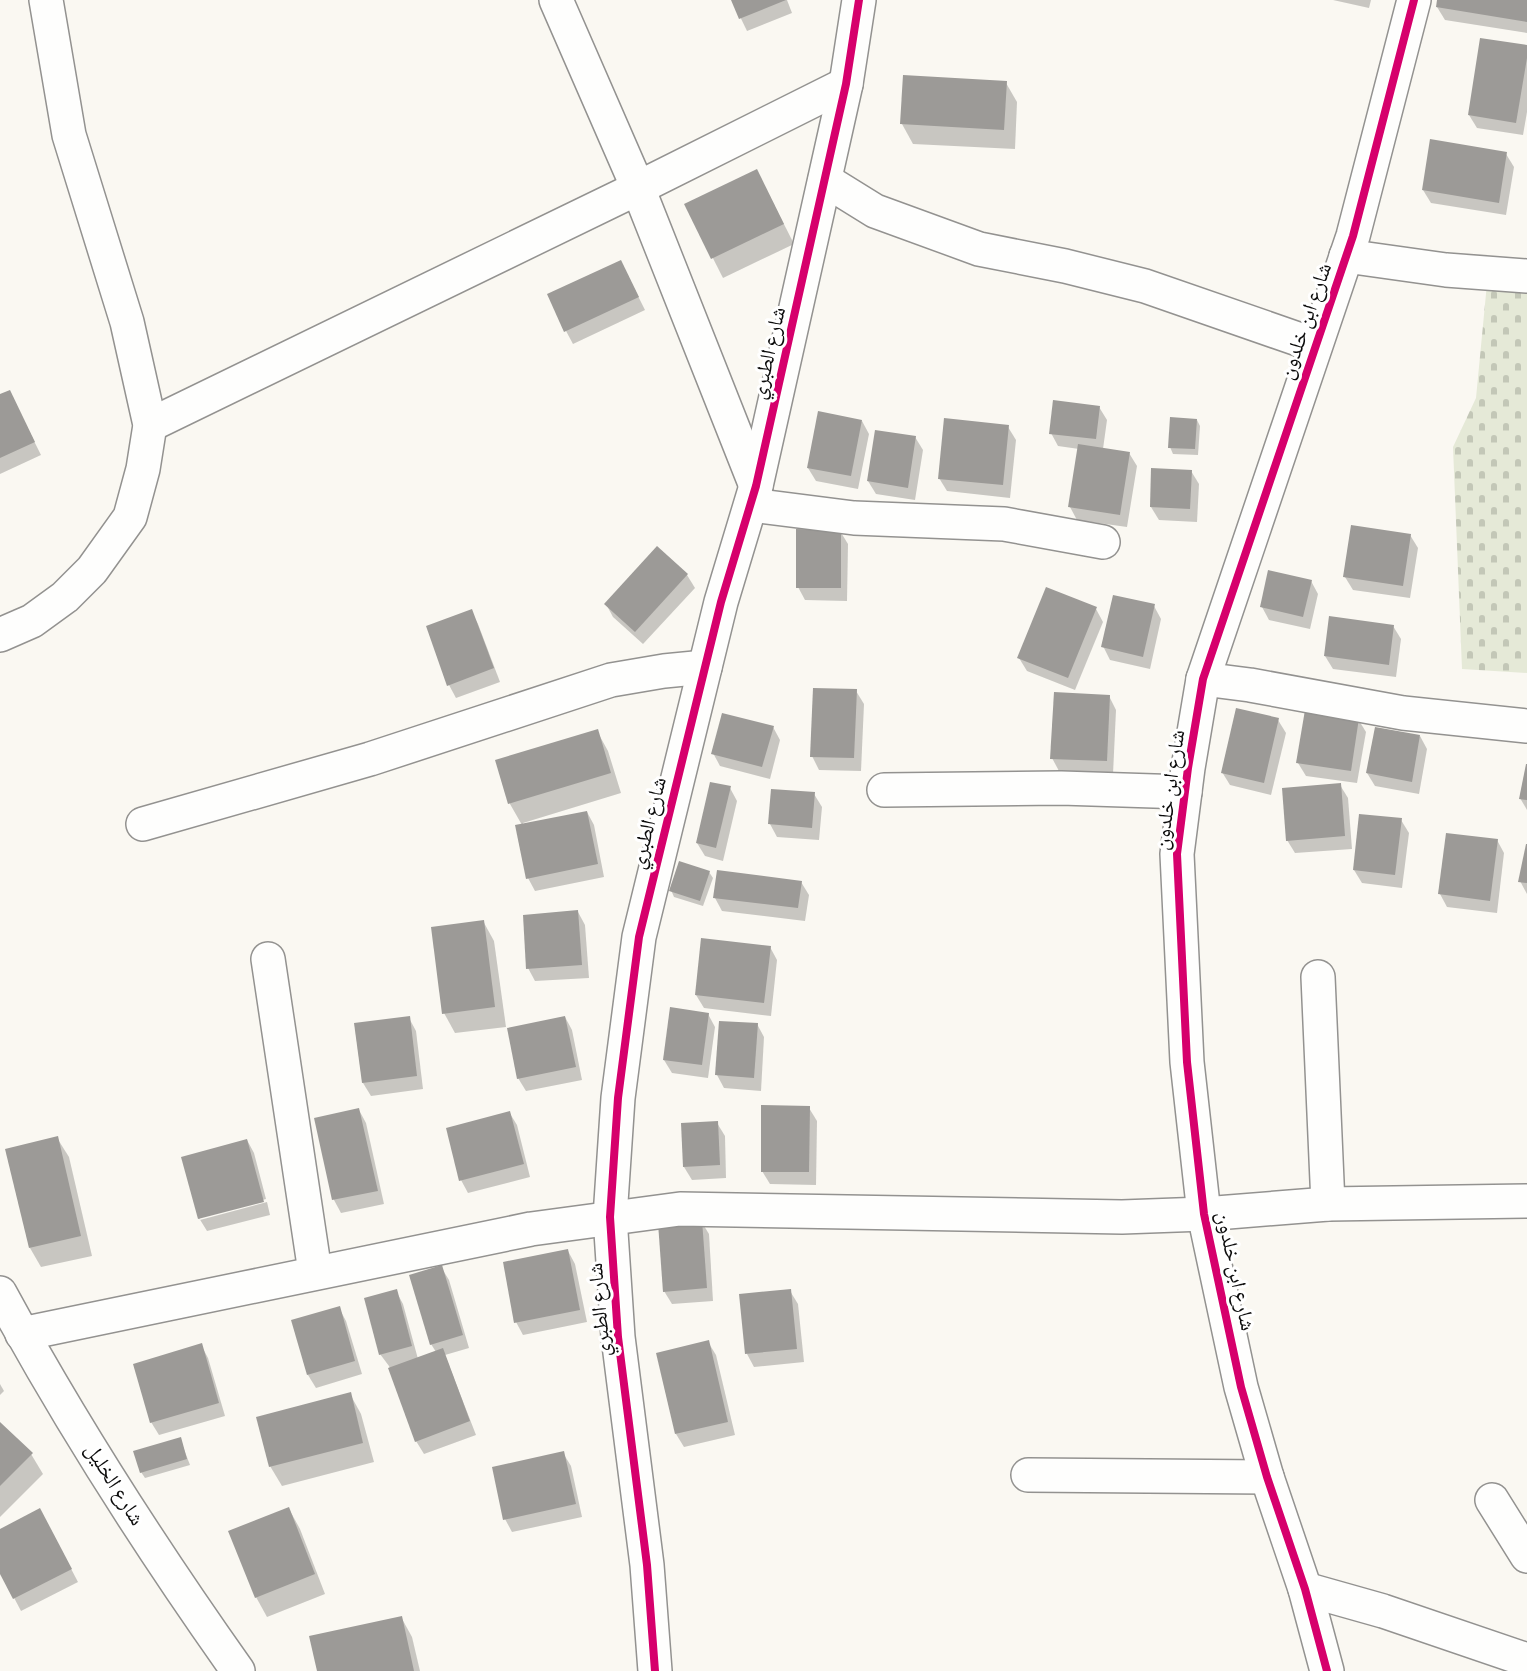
<svg xmlns="http://www.w3.org/2000/svg" width="1527" height="1671" viewBox="0 0 1527 1671" font-family="'Crimson Pro','Noto Naskh Arabic',serif">
	<style>
		.cemetery { fill: url(#cemetery-stones) }
		.shadow { fill: #0003 }
		.building { fill: #9c9a97 }
		.lines { fill: none; stroke-linecap: round; stroke-linejoin: round }
		.minor-casing { stroke: #939290; stroke-width: 36 }
		.minor { stroke: #fefefd; stroke-width: 33 }
		.cycleway-casing { stroke: #fff; stroke-width: 11 }
		.cycleway { stroke: #d6006c; stroke-width: 8 }
		.labels { text-anchor: middle; stroke-width: 6; stroke-linejoin: round; paint-order: stroke }
		.street-label { font-size: 21px; fill: #0c0c0c; stroke: #fff }
	</style>
	<defs>
		<pattern id="cemetery-stones" width="16" height="16" patternUnits="userSpaceOnUse" patternTransform="scale(1.5)"><rect width="16" height="16" fill="#e5e9d7"/><path d="M2 7V4a2 2 0 0 1 4 0v3zM10 15v-3a2 2 0 0 1 4 0v3z" fill="#c3c7b7"/></pattern>
	</defs>
	<rect width="100%" height="100%" fill="#faf8f2"/>
	<polygon class="cemetery" points="1488,273 1527,278 1527,673 1462,669 1453,447 1476,398"/>
	<g class="shadow">
		<polygon points="732,0 787,0 792,13 747,31"/>
		<polygon points="1333,0 1371,0 1369,8"/>
		<polygon points="1439,0 1527,0 1527,33 1445,20 1437,7"/>
		<polygon points="1527,46 1527,112 1523,135 1477,128 1469,115"/>
		<polygon points="1006,83 1017,102 1015,149 913,144 902,124"/>
		<polygon points="1506,154 1514,167 1506,215 1431,203 1423,190"/>
		<polygon points="757,171 794,244 723,278 686,205"/>
		<polygon points="621,262 645,310 573,344 566,331"/>
		<polygon points="9,391 41,455 0,474 0,396"/>
		<polygon points="1099,407 1107,420 1103,449 1129,453 1137,466 1127,527 1077,520 1070,507 1079,449 1058,446 1051,433"/>
		<polygon points="1197,420 1200,426 1198,455 1173,454 1170,447"/>
		<polygon points="862,421 869,434 858,489 816,481 808,468"/>
		<polygon points="1008,427 1016,440 1010,498 947,491 939,478"/>
		<polygon points="915,437 923,450 915,500 876,494 868,481"/>
		<polygon points="1191,471 1199,484 1197,522 1159,520 1151,507"/>
		<polygon points="840,531 848,544 847,601 805,600 798,587"/>
		<polygon points="1410,535 1418,548 1410,598 1353,590 1345,577"/>
		<polygon points="657,548 687,575 695,588 643,644 613,617 606,604"/>
		<polygon points="1311,581 1318,594 1310,629 1269,620 1262,607"/>
		<polygon points="1154,606 1161,619 1150,669 1110,660 1103,646"/>
		<polygon points="1096,609 1103,622 1075,690 1027,671 1019,658"/>
		<polygon points="471,611 478,624 500,682 456,698 449,685"/>
		<polygon points="1393,626 1401,639 1396,677 1333,669 1325,656"/>
		<polygon points="856,691 864,704 861,771 819,770 812,756"/>
		<polygon points="1109,696 1116,710 1113,774 1059,771 1052,758"/>
		<polygon points="1358,719 1366,732 1357,783 1306,776 1298,763"/>
		<polygon points="1278,720 1286,733 1271,795 1230,785 1222,772"/>
		<polygon points="773,727 780,740 770,779 720,766 713,753"/>
		<polygon points="597,731 608,751 621,793 523,823 523,825 587,812 594,825 604,877 535,891 528,878 522,825 510,804 497,761"/>
		<polygon points="1420,736 1427,749 1419,794 1375,786 1367,773"/>
		<polygon points="1527,767 1527,810 1520,798"/>
		<polygon points="1340,785 1348,798 1352,849 1295,853 1287,840"/>
		<polygon points="730,788 737,801 723,861 705,856 697,843"/>
		<polygon points="814,794 822,807 819,840 777,837 770,824"/>
		<polygon points="1401,820 1409,833 1402,888 1362,883 1354,870"/>
		<polygon points="1497,840 1504,853 1497,913 1447,907 1440,894"/>
		<polygon points="1527,847 1527,894 1520,881"/>
		<polygon points="709,872 713,878 703,906 674,897 671,890"/>
		<polygon points="801,882 809,895 805,921 722,911 715,898"/>
		<polygon points="578,912 585,925 589,978 535,981 528,968"/>
		<polygon points="483,921 494,941 506,1027 455,1033 444,1013"/>
		<polygon points="702,940 770,947 777,960 771,1016 704,1008 696,995"/>
		<polygon points="708,1014 715,1027 708,1078 672,1073 664,1060"/>
		<polygon points="565,1017 572,1030 582,1080 526,1091 518,1078"/>
		<polygon points="409,1018 416,1031 423,1089 371,1096 363,1083 356,1024"/>
		<polygon points="757,1024 764,1037 761,1091 724,1088 717,1075"/>
		<polygon points="809,1108 817,1121 816,1185 770,1184 762,1171"/>
		<polygon points="359,1110 366,1123 384,1204 341,1213 334,1200 316,1119"/>
		<polygon points="509,1112 517,1125 530,1177 468,1193 461,1180"/>
		<polygon points="717,1123 725,1136 726,1178 692,1180 684,1167"/>
		<polygon points="57,1138 69,1157 92,1256 41,1267 30,1248"/>
		<polygon points="247,1140 254,1153 266,1199 200,1217 200,1220 267,1202 270,1215 207,1231 199,1218"/>
		<polygon points="701,1221 709,1234 713,1301 672,1304 664,1291"/>
		<polygon points="568,1251 575,1264 587,1322 523,1335 516,1322"/>
		<polygon points="441,1267 449,1280 469,1348 445,1355 476,1435 424,1454 416,1441 389,1366 380,1354 396,1291 403,1304 418,1359 436,1352 431,1344"/>
		<polygon points="790,1291 798,1304 804,1362 754,1367 747,1354"/>
		<polygon points="339,1308 346,1321 362,1374 316,1388 308,1375"/>
		<polygon points="708,1342 716,1355 735,1435 684,1447 676,1434"/>
		<polygon points="201,1345 208,1358 225,1416 159,1435 151,1422"/>
		<polygon points="0,1384 4,1391 0,1395"/>
		<polygon points="350,1394 361,1414 374,1462 282,1486 270,1466"/>
		<polygon points="0,1424 31,1454 43,1474 0,1517"/>
		<polygon points="180,1439 190,1465 145,1478 141,1472"/>
		<polygon points="563,1453 571,1466 582,1517 512,1532 505,1519"/>
		<polygon points="289,1509 300,1529 325,1594 267,1617 256,1597"/>
		<polygon points="47,1523 78,1582 21,1611 0,1571 0,1531"/>
		<polygon points="401,1617 412,1637 420,1671 318,1671"/>
	</g>
	<g class="building">
		<polygon points="731,0 786,0 739,19"/>
		<polygon points="1437,0 1527,0 1527,22 1436,7"/>
		<polygon points="1480,38 1527,45 1527,58 1516,123 1468,115"/>
		<polygon points="903,75 1007,81 1004,130 900,124"/>
		<polygon points="1430,139 1507,152 1499,203 1422,190"/>
		<polygon points="757,169 784,224 711,259 684,204"/>
		<polygon points="621,260 639,297 564,332 547,294"/>
		<polygon points="10,390 35,442 0,458 0,394"/>
		<polygon points="1053,400 1100,406 1096,439 1049,434"/>
		<polygon points="818,411 862,420 851,476 807,468"/>
		<polygon points="1170,417 1197,419 1195,449 1168,448"/>
		<polygon points="944,418 1009,425 1003,485 938,479"/>
		<polygon points="875,430 916,436 908,488 867,481"/>
		<polygon points="1078,444 1130,452 1120,515 1068,507"/>
		<polygon points="1151,468 1192,470 1190,509 1150,507"/>
		<polygon points="1351,525 1411,534 1403,586 1343,577"/>
		<polygon points="796,529 841,530 841,588 796,588"/>
		<polygon points="657,546 688,574 635,632 604,604"/>
		<polygon points="1268,570 1312,580 1303,617 1260,607"/>
		<polygon points="1046,587 1097,607 1068,678 1017,658"/>
		<polygon points="1113,595 1155,604 1143,657 1101,647"/>
		<polygon points="472,609 494,668 447,686 426,626"/>
		<polygon points="1329,616 1394,625 1389,665 1324,656"/>
		<polygon points="813,688 857,689 854,758 810,757"/>
		<polygon points="1054,692 1110,695 1107,761 1050,759"/>
		<polygon points="1236,708 1279,718 1264,783 1221,773"/>
		<polygon points="1305,710 1359,718 1351,771 1296,763"/>
		<polygon points="722,713 774,726 762,767 711,754"/>
		<polygon points="1375,727 1420,735 1412,782 1366,773"/>
		<polygon points="598,729 611,773 508,804 495,760"/>
		<polygon points="1526,764 1527,764 1527,800 1519,799"/>
		<polygon points="710,782 731,786 716,848 696,843"/>
		<polygon points="1341,783 1345,836 1286,841 1282,788"/>
		<polygon points="771,789 815,792 812,828 768,824"/>
		<polygon points="587,811 598,864 526,879 515,825"/>
		<polygon points="1359,814 1402,818 1395,875 1353,870"/>
		<polygon points="1446,833 1498,839 1490,901 1438,894"/>
		<polygon points="1526,844 1527,844 1527,883 1518,882"/>
		<polygon points="679,861 710,871 700,901 669,891"/>
		<polygon points="717,870 802,881 798,908 713,898"/>
		<polygon points="578,910 582,965 526,969 523,915"/>
		<polygon points="484,920 495,1007 442,1014 431,927"/>
		<polygon points="701,938 771,946 764,1003 695,995"/>
		<polygon points="670,1007 709,1013 702,1065 663,1060"/>
		<polygon points="410,1016 417,1076 362,1083 354,1023"/>
		<polygon points="565,1016 576,1067 517,1079 507,1028"/>
		<polygon points="719,1021 758,1023 754,1078 715,1075"/>
		<polygon points="761,1105 810,1106 809,1172 761,1172"/>
		<polygon points="359,1108 378,1191 332,1200 314,1118"/>
		<polygon points="510,1111 524,1164 459,1181 446,1128"/>
		<polygon points="718,1121 720,1165 683,1167 681,1123"/>
		<polygon points="58,1136 81,1236 29,1248 5,1149"/>
		<polygon points="247,1139 264,1202 198,1219 181,1157"/>
		<polygon points="702,1220 707,1288 663,1292 658,1223"/>
		<polygon points="568,1249 580,1310 514,1323 503,1262"/>
		<polygon points="442,1265 463,1335 430,1345 409,1275"/>
		<polygon points="397,1289 412,1346 379,1355 364,1298"/>
		<polygon points="791,1289 797,1349 745,1354 739,1294"/>
		<polygon points="340,1306 355,1361 307,1375 291,1320"/>
		<polygon points="709,1340 728,1422 675,1434 656,1353"/>
		<polygon points="202,1343 219,1403 150,1423 133,1364"/>
		<polygon points="443,1348 470,1421 415,1442 388,1368"/>
		<polygon points="351,1392 363,1443 269,1467 256,1417"/>
		<polygon points="0,1422 33,1453 0,1486"/>
		<polygon points="181,1437 187,1459 140,1473 133,1451"/>
		<polygon points="564,1451 576,1504 503,1520 492,1467"/>
		<polygon points="289,1507 315,1574 255,1598 228,1531"/>
		<polygon points="40,1508 72,1569 13,1599 0,1574 0,1529"/>
		<polygon points="402,1616 414,1671 317,1671 309,1636"/>
	</g>
	<g class="lines">
		<g class="minor-casing">
			<g id="minor">
				<polyline points="556,0 638,188 756,486"/>
				<polyline points="825,180 875,211 979,249 1065,266 1145,286 1315,345"/>
				<polyline points="1346,256 1446,270 1527,276"/>
				<polyline points="150,425 638,188 846,84"/>
				<polyline points="751,505 854,518 1004,524 1103,542"/>
				<polyline points="0,635 32,621 65,597 92,570 130,517 143,469 150,425 127,322 69,135 46,0"/>
				<polyline points="1203,679 1250,685 1403,713 1527,726"/>
				<polyline points="884,790 1061,788 1185,792"/>
				<polyline points="143,824 370,759 611,680 664,671 705,667"/>
				<polyline points="268,959 315,1272"/>
				<polyline points="1318,977 1328,1204"/>
				<path d="M0 1293C70 1422 153 1551 238 1671"/>
				<polyline points="22,1334 531,1229 680,1209 1122,1217 1204,1214 1328,1204 1527,1201"/>
				<polyline points="1028,1475 1267,1477"/>
				<polyline points="1492,1500 1527,1556"/>
				<polyline points="1305,1589 1383,1611 1527,1660"/>
				<polyline points="655,1671 647,1565 618,1337 610,1217 618,1098 639,937 721,602 756,486 846,84 859,0"/>
				<polyline points="1327,1671 1305,1589 1267,1477 1241,1387 1204,1214 1187,1062 1177,854 1188,768 1203,679 1353,236 1414,0"/>
			</g>
		</g>
		<use href="#minor" class="minor"/>
		<g class="cycleway-casing">
			<g id="cycleway">
				<polyline points="655,1671 647,1565 618,1337 610,1217 618,1098 639,937 721,602 756,486 846,84 859,0"/>
				<polyline points="1327,1671 1305,1589 1267,1477 1241,1387 1204,1214 1187,1062 1177,854 1188,768 1203,679 1353,236 1414,0"/>
			</g>
		</g>
		<use href="#cycleway" class="cycleway"/>
	</g>
	<g class="labels">
		<g class="street-label">
			<text transform="translate(1305 321) rotate(-71)" y="7">شارع ابن خلدون</text>
			<text transform="translate(768 353) rotate(-77)" y="7">شارع الطبري</text>
			<text transform="translate(1169 790) rotate(-82)" y="7">شارع ابن خلدون</text>
			<text transform="translate(648 823) rotate(-76)" y="7">شارع الطبري</text>
			<text transform="translate(1236 1271) rotate(78)" y="7">شارع ابن خلدون</text>
			<text transform="translate(599 1310) rotate(-95)" y="7">شارع الطبري</text>
			<text transform="translate(115 1484) rotate(58)" y="7">شارع الخليل</text>
		</g>
	</g>
</svg>
